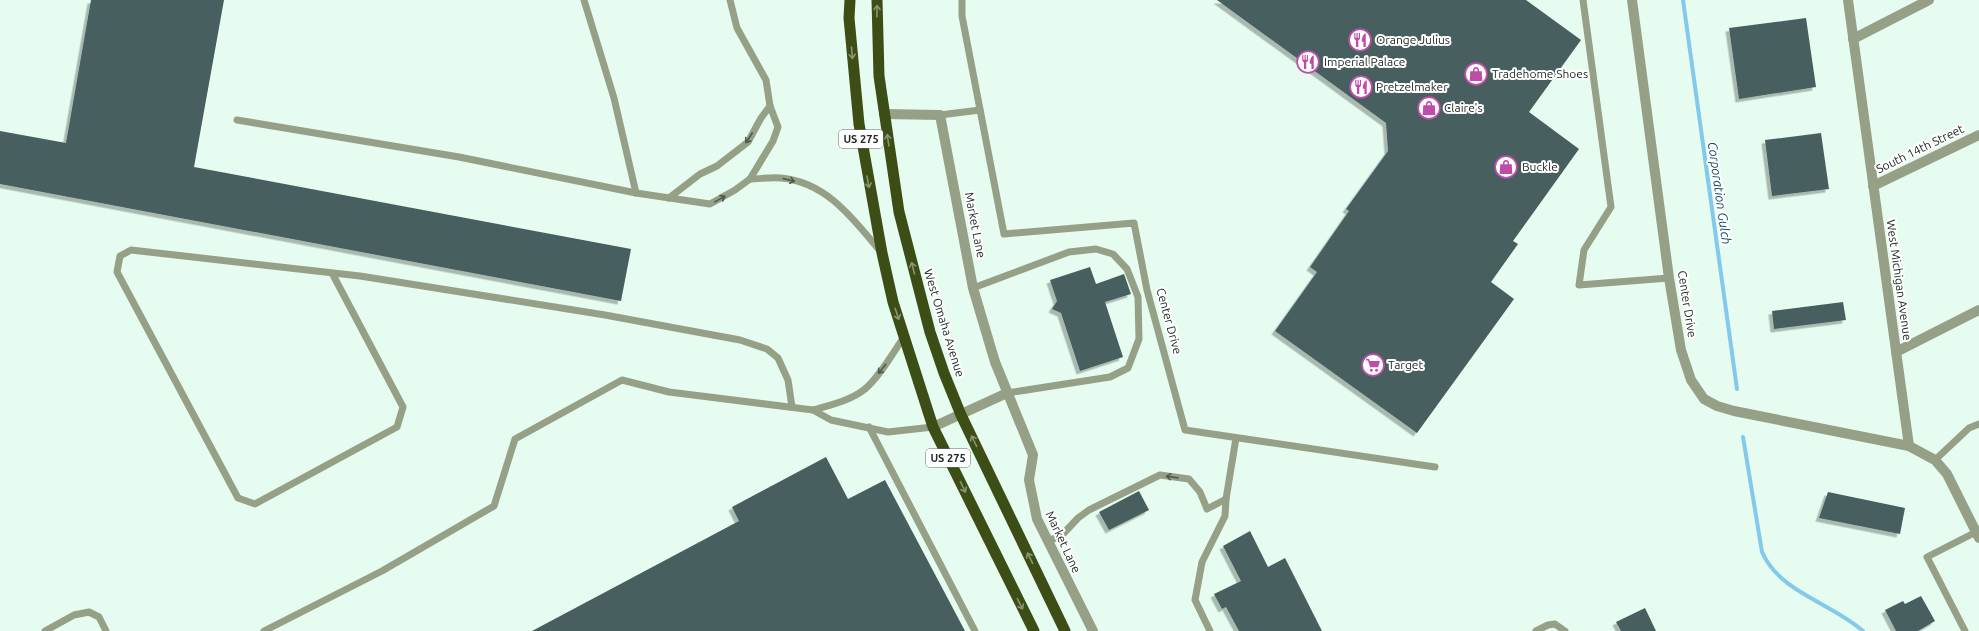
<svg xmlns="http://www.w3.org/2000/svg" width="1979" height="631" viewBox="0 0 1979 631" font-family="Ubuntu,sans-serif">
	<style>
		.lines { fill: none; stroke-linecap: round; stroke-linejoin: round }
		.stream { stroke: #82c9eb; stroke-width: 4 }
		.building { fill: #475f5e; filter: url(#shadow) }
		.service { stroke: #96a087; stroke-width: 7 }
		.minor { stroke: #96a087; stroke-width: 10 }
		.trunk { stroke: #3c4e16; stroke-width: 11 }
		.oneway { stroke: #8a9573 }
		.oneway2 { stroke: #50594d }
		.labels { text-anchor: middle; stroke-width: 4; stroke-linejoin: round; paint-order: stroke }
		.shield { fill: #fff; stroke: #646a67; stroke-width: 1 }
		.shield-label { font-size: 11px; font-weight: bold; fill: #222a26 }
		.poi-label { font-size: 12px; fill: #222a26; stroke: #fff; text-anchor: start }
		.street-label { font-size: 12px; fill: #222a26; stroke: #fff }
		.water-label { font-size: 13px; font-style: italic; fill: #124b63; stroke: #fff }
	</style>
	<defs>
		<filter id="shadow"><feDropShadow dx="-3.5" dy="3.5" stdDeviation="0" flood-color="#0004"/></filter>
	</defs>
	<rect width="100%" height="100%" fill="#e6fcf0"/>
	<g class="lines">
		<g class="stream">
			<polyline points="1683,0 1737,389"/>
			<path d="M1743 437 1762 552C1780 593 1832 603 1863 631"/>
		</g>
	</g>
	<g class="building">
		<polygon points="91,0 224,0 194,167 631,249 621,301 0,184 0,131 66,143"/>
		<polygon points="1217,0 1526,0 1581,40 1529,112 1579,149 1513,241 1518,244 1491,282 1514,299 1417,433 1275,331 1317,272 1310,267 1349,211 1346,209 1388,151 1386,123"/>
		<polygon points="1806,18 1816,87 1739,99 1729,28"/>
		<polygon points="1821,133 1829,189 1772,196 1765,140"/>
		<polygon points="1090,267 1096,284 1124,274 1131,294 1105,302 1123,357 1080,371 1061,313 1052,309 1057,301 1050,280"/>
		<polygon points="1843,302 1846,320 1774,329 1772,311"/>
		<polygon points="826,457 848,499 885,480 965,631 532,631 739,521 732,507"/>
		<polygon points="1139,491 1149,510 1109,530 1099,512"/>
		<polygon points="1828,492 1905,508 1900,534 1819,518"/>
		<polygon points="1250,531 1268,567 1285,558 1322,631 1239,631 1226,607 1222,609 1214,594 1241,581 1223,546"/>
		<polygon points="1921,596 1935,621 1918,631 1896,631 1885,610 1903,601 1905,604"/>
		<polygon points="1645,608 1656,631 1621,631 1616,622"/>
	</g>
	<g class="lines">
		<g class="service">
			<polyline points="584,0 614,98 636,193"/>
			<polyline points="962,0 962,16 1004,234 1134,223 1147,290 1185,430 1435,467"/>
			<polyline points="1583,0 1611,207 1584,250 1579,285 1669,278"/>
			<polyline points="940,115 980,110"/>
			<polyline points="237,120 459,157 636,193 710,204 735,190 750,179 773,141 778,127 770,106 766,80 737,28 730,0"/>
			<path d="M750 179C760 179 770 177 781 178 827 182 854 220 881 252"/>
			<polyline points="669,198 700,174 717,166 748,142 761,118 770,106"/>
			<polyline points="332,273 403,407 397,427 255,504 238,498 117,272 120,256 131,250 360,276 605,315 740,340 767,349 778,358 788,380 792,407"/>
			<polyline points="973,288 1069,252 1096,249 1113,254 1127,269 1138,297 1139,339 1128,368 1110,377 1007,393"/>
			<path d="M813 410C830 405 850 401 865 389 881 375 892 354 904 337"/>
			<polyline points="869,427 975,631"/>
			<polyline points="1935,460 1969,428 1979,424"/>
			<polyline points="1049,541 1063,534 1078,518 1089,510 1160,475 1189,479 1200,492 1207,509 1226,499"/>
			<polyline points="45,631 74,615 89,612 99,617 106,631"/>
			<polyline points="264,631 382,571 494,506 515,439 622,380 669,392 813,410 831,420 888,432 933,427"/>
			<polyline points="1210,631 1195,600 1202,562 1225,516 1226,499 1236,438"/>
			<polyline points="1536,631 1548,625 1555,624 1565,631"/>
			<polyline points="1965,631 1927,557 1976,532"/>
		</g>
		<g class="minor">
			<polyline points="1632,0 1669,278 1681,350 1691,380 1704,399 1717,406 1734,411 1909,446 1935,460 1947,474 1979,538"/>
			<polyline points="1848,0 1909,446"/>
			<polyline points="1853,39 1929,0"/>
			<polyline points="884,114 940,115 973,288 995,362 1033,455 1029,480 1037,519 1093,631"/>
			<polyline points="1873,186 1979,135"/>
			<polyline points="1896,352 1979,310"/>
			<polyline points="933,427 1007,393"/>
		</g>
		<g class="trunk">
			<polyline points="850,0 849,18 859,124 882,253 893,302 933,427 1034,631"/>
			<polyline points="877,0 879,76 899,212 930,332 944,373 961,415 1065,631"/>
		</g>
	</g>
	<defs><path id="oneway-shaft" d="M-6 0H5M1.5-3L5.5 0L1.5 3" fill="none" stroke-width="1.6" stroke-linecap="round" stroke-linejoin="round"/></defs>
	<g class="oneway">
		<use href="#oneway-shaft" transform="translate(877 11) rotate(-89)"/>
		<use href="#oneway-shaft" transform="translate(852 53) rotate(85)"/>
		<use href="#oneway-shaft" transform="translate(888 140) rotate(-99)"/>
		<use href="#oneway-shaft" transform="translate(868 182) rotate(80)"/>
		<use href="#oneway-shaft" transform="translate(913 268) rotate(-104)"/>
		<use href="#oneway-shaft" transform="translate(897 314) rotate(72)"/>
		<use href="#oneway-shaft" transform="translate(974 441) rotate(-116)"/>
		<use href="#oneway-shaft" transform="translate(963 487) rotate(64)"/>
		<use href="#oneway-shaft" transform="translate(1030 558) rotate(-116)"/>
		<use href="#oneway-shaft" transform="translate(1020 604) rotate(63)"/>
	</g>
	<g class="oneway2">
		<use href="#oneway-shaft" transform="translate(749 138) rotate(123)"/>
		<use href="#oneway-shaft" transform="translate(789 180) rotate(14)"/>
		<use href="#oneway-shaft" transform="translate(720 199) rotate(-29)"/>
		<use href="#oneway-shaft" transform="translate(882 369) rotate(129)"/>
		<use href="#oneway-shaft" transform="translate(1172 477) rotate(-172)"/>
	</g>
	<defs>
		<g id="restaurant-ring" transform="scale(1.15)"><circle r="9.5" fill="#fff" stroke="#bd4da9" stroke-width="1.5"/><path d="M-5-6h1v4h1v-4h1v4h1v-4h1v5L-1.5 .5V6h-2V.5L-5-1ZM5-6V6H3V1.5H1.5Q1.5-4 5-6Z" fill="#bd4da9"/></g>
		<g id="shop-ring" transform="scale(1.15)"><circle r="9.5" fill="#fff" stroke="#bd4da9" stroke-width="1.5"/><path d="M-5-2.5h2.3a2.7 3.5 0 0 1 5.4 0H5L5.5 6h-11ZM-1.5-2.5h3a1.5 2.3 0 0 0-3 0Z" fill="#bd4da9"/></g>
		<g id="supermarket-ring" transform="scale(1.15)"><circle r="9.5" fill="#fff" stroke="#bd4da9" stroke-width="1.5"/><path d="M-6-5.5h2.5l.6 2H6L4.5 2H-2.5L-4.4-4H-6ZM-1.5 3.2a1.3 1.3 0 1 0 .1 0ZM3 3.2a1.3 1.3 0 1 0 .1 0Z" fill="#bd4da9"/></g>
	</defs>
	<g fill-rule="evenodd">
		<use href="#restaurant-ring" x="1360" y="40"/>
		<use href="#restaurant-ring" x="1308" y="62"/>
		<use href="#shop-ring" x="1476" y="74"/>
		<use href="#restaurant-ring" x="1361" y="87"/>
		<use href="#shop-ring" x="1429" y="108"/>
		<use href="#shop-ring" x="1506" y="167"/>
		<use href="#supermarket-ring" x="1373" y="365"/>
	</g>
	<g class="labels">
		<g class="shield">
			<rect x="839" y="130" width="44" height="18" rx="3"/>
			<rect x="926" y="449" width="44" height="18" rx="3"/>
		</g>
		<g class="shield-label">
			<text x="861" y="143">US 275</text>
			<text x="948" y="462">US 275</text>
		</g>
		<g class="poi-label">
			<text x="1376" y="44">Orange Julius</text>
			<text x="1324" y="66">Imperial Palace</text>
			<text x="1492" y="78">Tradehome Shoes</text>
			<text x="1376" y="91">Pretzelmaker</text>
			<text x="1444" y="112">Claire's</text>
			<text x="1522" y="171">Buckle</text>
			<text x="1388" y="369">Target</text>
		</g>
		<g class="street-label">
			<text transform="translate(1920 149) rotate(-26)" y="4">South 14th Street</text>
			<text transform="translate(975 225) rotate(79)" y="4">Market Lane</text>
			<text transform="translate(1899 280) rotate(82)" y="4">West Michigan Avenue</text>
			<text transform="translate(1687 304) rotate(81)" y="4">Center Drive</text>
			<text transform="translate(1169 321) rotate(75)" y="4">Center Drive</text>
			<text transform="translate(944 323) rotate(73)" y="4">West Omaha Avenue</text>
			<text transform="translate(1063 542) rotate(65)" y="4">Market Lane</text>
		</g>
		<g class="water-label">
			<text transform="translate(1720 193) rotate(82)" y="5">Corporation Gulch</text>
		</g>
	</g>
</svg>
